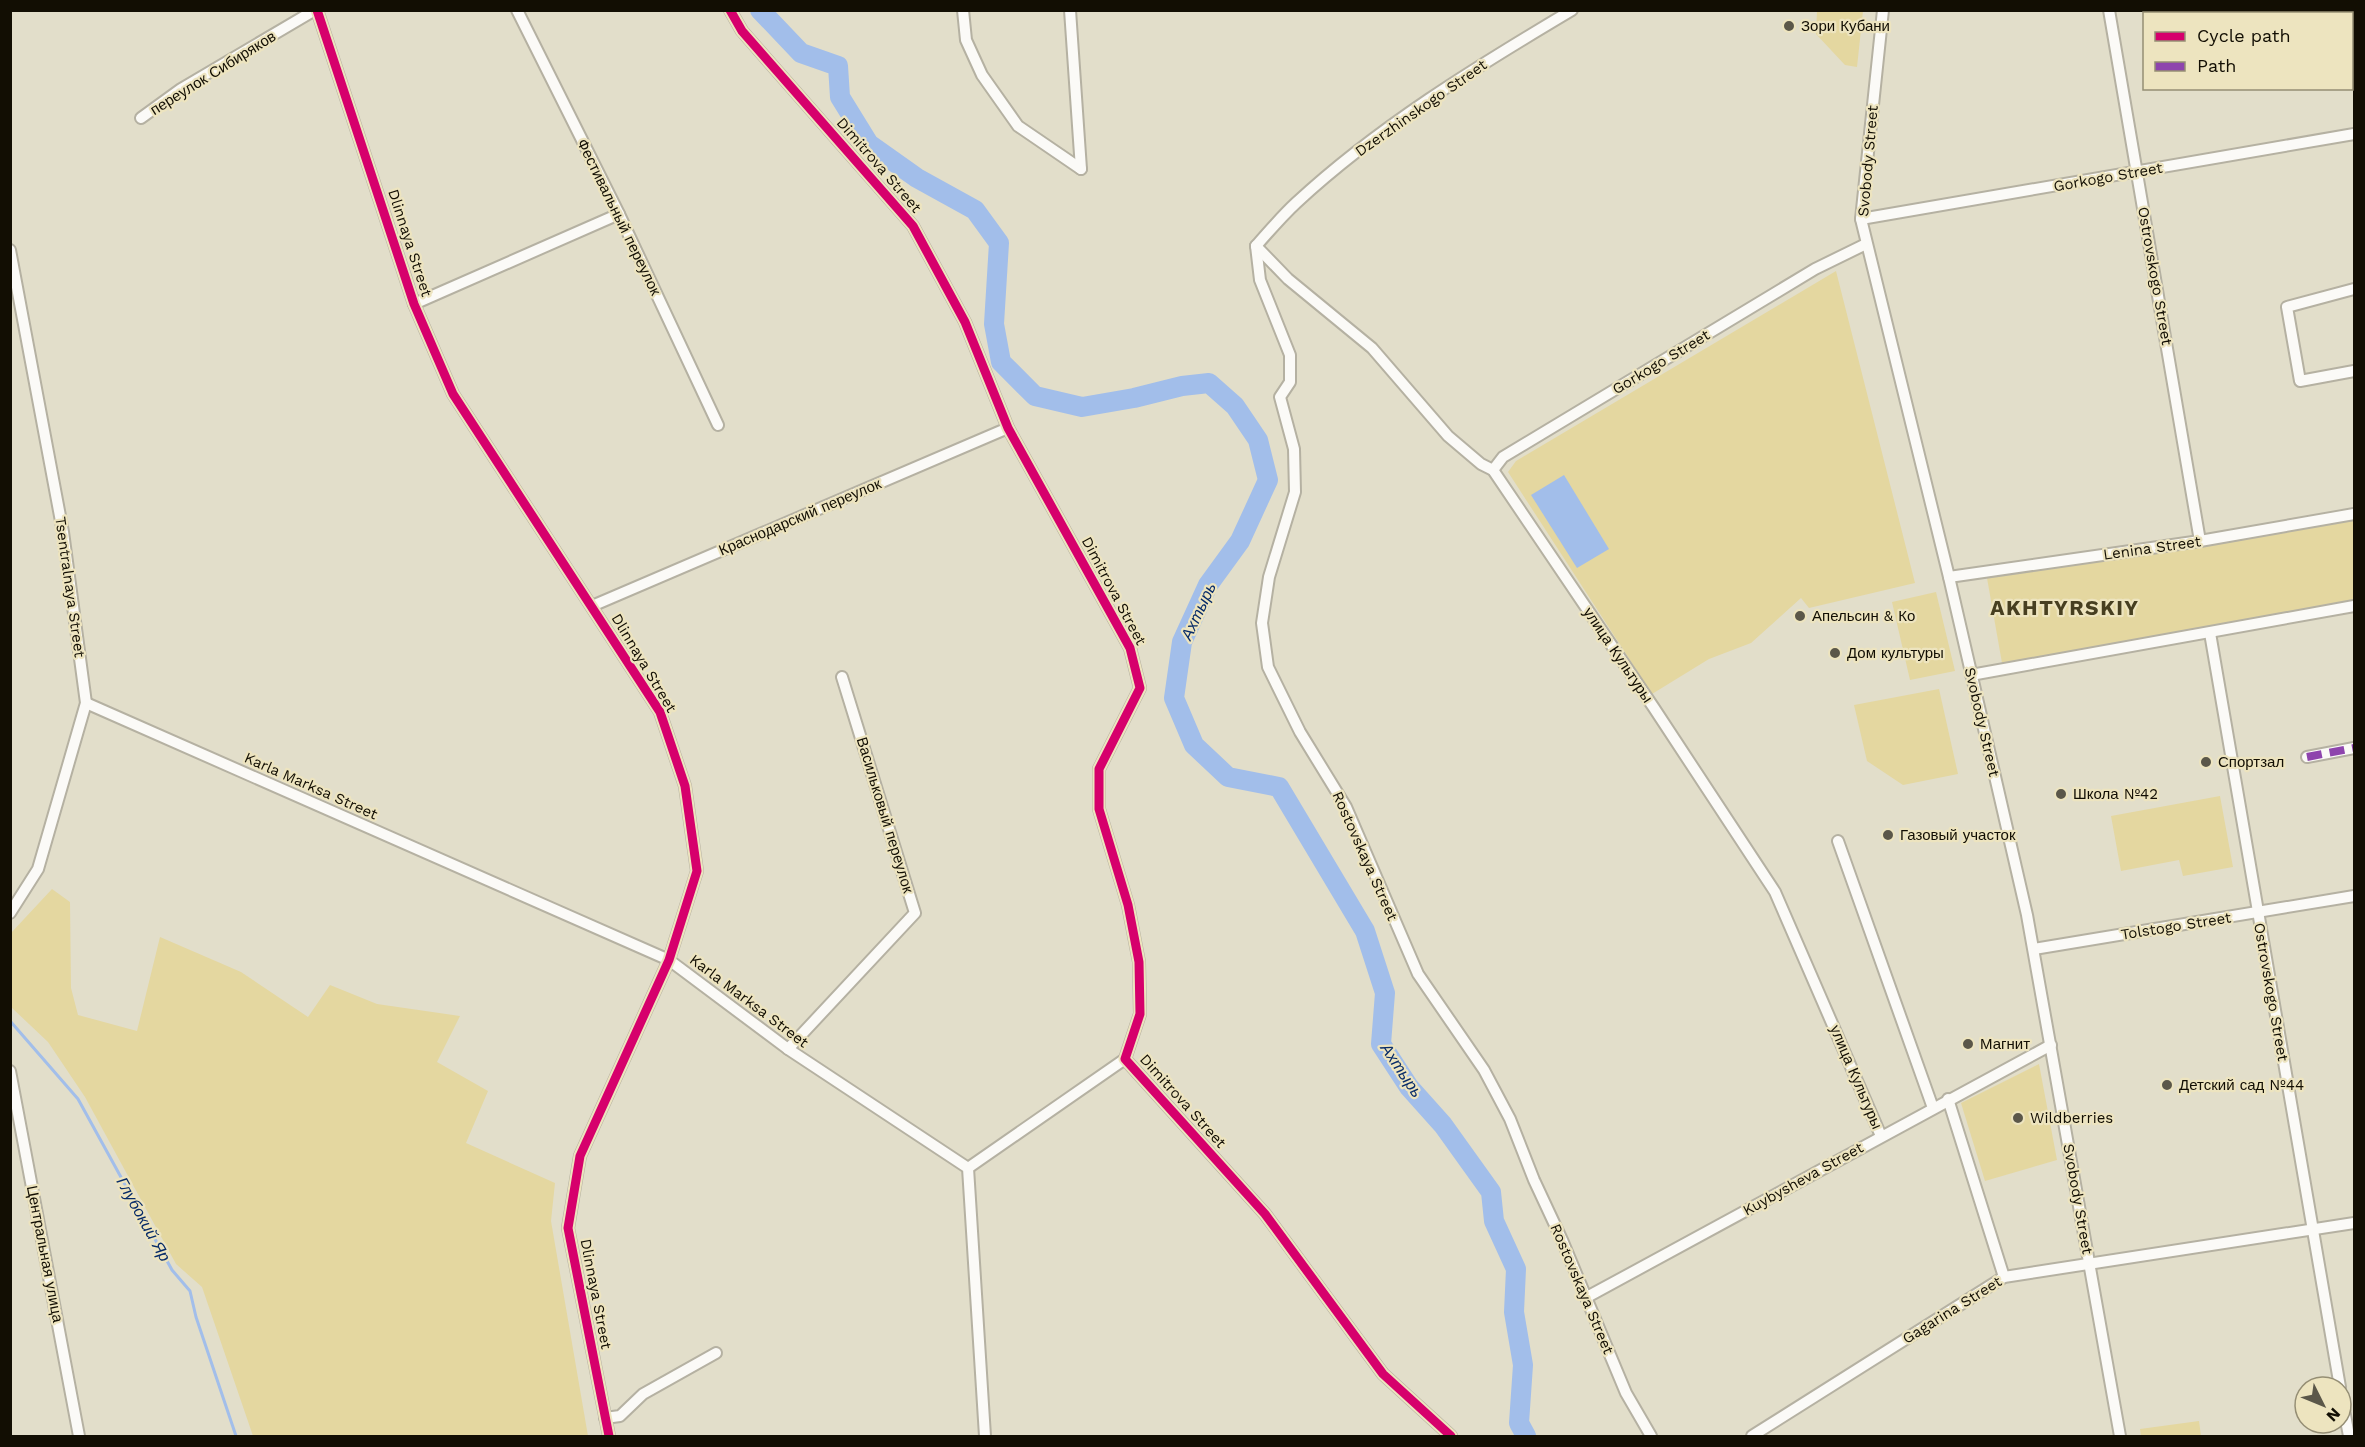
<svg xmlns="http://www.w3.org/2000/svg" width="2365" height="1447" viewBox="0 0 2365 1447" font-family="'Work Sans',sans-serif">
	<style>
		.green { fill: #e4d7a0 }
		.water { fill: #a2beea }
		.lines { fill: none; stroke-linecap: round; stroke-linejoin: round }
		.stream { stroke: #a2beea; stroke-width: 3 }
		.river { stroke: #a2beea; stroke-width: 20 }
		.minor-casing { stroke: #b5b1a2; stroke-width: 14 }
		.minor { stroke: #fbfaf7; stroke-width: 10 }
		.quiet { stroke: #8e44ad; stroke-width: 8; stroke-dasharray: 15 8; stroke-linecap: butt }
		.cycleway-casing { stroke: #ede4bf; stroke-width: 13 }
		.cycleway { stroke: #d6006c; stroke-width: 9 }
		.poi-dot { fill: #5b5749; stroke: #ede4bf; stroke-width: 2 }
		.labels { text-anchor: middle; stroke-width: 4.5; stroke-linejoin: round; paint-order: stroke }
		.poi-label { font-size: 15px; fill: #120e03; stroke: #ede4bf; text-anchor: start }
		.street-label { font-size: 15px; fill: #120e03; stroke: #ede4bf }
		.water-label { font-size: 16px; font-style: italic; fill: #072b68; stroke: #ede4bf }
		.district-label { font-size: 21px; font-weight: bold; letter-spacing: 1.5px; fill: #473f20; stroke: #ede4bf }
	</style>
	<rect width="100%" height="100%" fill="#e2deca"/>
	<g class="green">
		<polygon points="1817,11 1863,11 1857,67 1845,65 1816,34"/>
		<polygon points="1836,271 1915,583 1809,608 1801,598 1751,643 1709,659 1652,694 1508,472 1516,461"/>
		<polygon points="2354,519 2354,601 2002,663 1987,578"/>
		<polygon points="1936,592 1955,671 1910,680 1892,602"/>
		<polygon points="1939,689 1958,774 1903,785 1867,761 1854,705"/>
		<polygon points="2220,796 2233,867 2183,876 2179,860 2121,871 2111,816"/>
		<polygon points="52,889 70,902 71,988 78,1015 137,1031 160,937 241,972 308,1017 330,985 377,1004 460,1016 437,1062 488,1091 466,1143 555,1183 551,1221 588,1436 253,1436 202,1287 176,1264 85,1097 48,1042 11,1007 11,933"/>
		<polygon points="2039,1064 2057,1160 1985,1181 1961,1103"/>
		<polygon points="2199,1421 2201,1436 2141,1436 2140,1429"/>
	</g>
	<polygon class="water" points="1564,475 1609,549 1577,568 1531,495"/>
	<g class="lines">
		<polyline class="stream" points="11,1022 78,1099 172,1270 190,1291 196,1317 236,1436"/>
		<polyline class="river" points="760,10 801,53 838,66 840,97 869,144 917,178 975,210 999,243 994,324 1001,362 1035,396 1082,407 1134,398 1182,386 1209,383 1235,406 1258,440 1268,480 1240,541 1208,585 1182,642 1174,698 1194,745 1228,777 1279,787 1365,931 1385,993 1381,1044 1409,1087 1443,1125 1491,1192 1494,1221 1516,1269 1514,1312 1523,1365 1519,1423 1526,1436"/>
		<g class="minor-casing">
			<g id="minor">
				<polyline points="317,10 414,304 453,394 660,712 685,786 697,871 669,960 580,1156 568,1228 609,1436"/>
				<polyline points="517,10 619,214 718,425"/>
				<polyline points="730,10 742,31 913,226 965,322 1008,428 1130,648 1140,688 1099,769 1099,809 1128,905 1139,962 1140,1014 1125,1059 1265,1214 1383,1374 1451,1436"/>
				<polyline points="963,10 966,40 982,75 1018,126 1081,169"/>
				<polyline points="1070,10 1081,169"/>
				<polyline points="1883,10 1861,219 1949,577 2027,915 2120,1436"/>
				<polyline points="2109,10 2200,541"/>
				<polyline points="2231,10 2232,14"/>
				<polyline points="2344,10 2344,14"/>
				<polyline points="2352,16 2354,15"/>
				<polyline points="2352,51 2354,67"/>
				<polyline points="141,118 181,89 315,10"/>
				<polyline points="1861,219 2354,134"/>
				<polyline points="1256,246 1260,280 1290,355 1290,382 1280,397 1294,449 1295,492 1269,577 1262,623 1268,667 1300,732 1346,807 1418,974 1484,1070 1510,1119 1534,1180 1562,1240 1626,1393 1651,1436"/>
				<polyline points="1256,246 1288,279 1372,348 1448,436 1481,464 1493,470 1654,708 1775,892 1881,1136"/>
				<path d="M1256 246C1269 231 1282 216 1296 203 1378 127 1476 67 1572 10"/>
				<polyline points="10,250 63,532 86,703 38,869 10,913"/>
				<polyline points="2354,289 2287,307 2300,381 2354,371"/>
				<polyline points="414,304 619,214"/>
				<polyline points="1493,470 1503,457 1815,269 1866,244"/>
				<polyline points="1949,577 2200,541 2354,514"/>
				<polyline points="592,606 1008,428"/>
				<polyline points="2210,633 2340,1387"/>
				<polyline points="1971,675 2354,606"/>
				<polyline points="86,703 669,960 788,1049 968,1168 985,1436"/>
				<polyline points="2307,757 2354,748"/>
				<polyline points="1838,841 1933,1108"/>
				<polyline points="2034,949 2354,896"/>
				<polyline points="788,1049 915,913 842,677"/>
				<polyline points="10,1071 79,1436"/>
				<polyline points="1948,1099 2004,1277"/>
				<polyline points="968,1168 1125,1059"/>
				<polyline points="1587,1297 2051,1045"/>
				<polyline points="2341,1394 2349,1436"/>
				<polyline points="605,1418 620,1416 643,1394 716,1353"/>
				<polyline points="1752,1436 2004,1277 2354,1223"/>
			</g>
		</g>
		<use href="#minor" class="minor"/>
		<polyline class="quiet" points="2307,757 2354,748"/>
		<g class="cycleway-casing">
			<g id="cycleway">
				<polyline points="317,10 414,304 453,394 660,712 685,786 697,871 669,960 580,1156 568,1228 609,1436"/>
				<polyline points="730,10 742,31 913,226 965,322 1008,428 1130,648 1140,688 1099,769 1099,809 1128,905 1139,962 1140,1014 1125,1059 1265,1214 1383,1374 1451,1436"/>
			</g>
		</g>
		<use href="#cycleway" class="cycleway"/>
	</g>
	<g class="poi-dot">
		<circle cx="1789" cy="26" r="6"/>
		<circle cx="1800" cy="616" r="6"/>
		<circle cx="1835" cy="653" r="6"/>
		<circle cx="2206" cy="762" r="6"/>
		<circle cx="2061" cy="794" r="6"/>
		<circle cx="1888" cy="835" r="6"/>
		<circle cx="1968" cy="1044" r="6"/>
		<circle cx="2167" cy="1085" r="6"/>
		<circle cx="2018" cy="1118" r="6"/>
	</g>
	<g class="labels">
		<g class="poi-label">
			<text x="1801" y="31">Зори Кубани</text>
			<text x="1812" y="621">Апельсин &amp; Ко</text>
			<text x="1847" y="658">Дом культуры</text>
			<text x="2218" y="767">Спортзал</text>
			<text x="2073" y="799">Школа №42</text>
			<text x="1900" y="840">Газовый участок</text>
			<text x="1980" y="1049">Магнит</text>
			<text x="2179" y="1090">Детский сад №44</text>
			<text x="2030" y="1123">Wildberries</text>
		</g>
		<g class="street-label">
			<text transform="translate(213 73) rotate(-32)" y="5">переулок Сибиряков</text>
			<text transform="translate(1421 108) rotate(-35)" y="5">Dzerzhinskogo Street</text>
			<text transform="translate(1868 161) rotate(-85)" y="5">Svobody Street</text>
			<text transform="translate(879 165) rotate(49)" y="5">Dimitrova Street</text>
			<text transform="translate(2108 177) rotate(-10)" y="5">Gorkogo Street</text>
			<text transform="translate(619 217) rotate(64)" y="5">Фестивальный переулок</text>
			<text transform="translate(410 243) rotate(72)" y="5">Dlinnaya Street</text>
			<text transform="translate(2155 276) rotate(80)" y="5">Ostrovskogo Street</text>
			<text transform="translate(1661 362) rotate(-31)" y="5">Gorkogo Street</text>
			<text transform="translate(800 517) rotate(-23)" y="5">Краснодарский переулок</text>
			<text transform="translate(2152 548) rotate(-8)" y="5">Lenina Street</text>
			<text transform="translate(70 587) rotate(82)" y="5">Tsentralnaya Street</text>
			<text transform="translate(1114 591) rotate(62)" y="5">Dimitrova Street</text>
			<text transform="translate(1618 655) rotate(56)" y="5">улица Культуры</text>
			<text transform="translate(644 663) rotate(59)" y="5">Dlinnaya Street</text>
			<text transform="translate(1982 722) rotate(77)" y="5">Svobody Street</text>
			<text transform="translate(311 786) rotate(24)" y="5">Karla Marksa Street</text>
			<text transform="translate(885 815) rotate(73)" y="5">Васильковый переулок</text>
			<text transform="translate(1365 856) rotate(66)" y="5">Rostovskaya Street</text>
			<text transform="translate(2176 926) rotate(-9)" y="5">Tolstogo Street</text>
			<text transform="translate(2271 992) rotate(80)" y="5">Ostrovskogo Street</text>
			<text transform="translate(749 1001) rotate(37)" y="5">Karla Marksa Street</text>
			<text transform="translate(1856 1077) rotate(67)" y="5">улица Культуры</text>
			<text transform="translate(1183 1101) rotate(48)" y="5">Dimitrova Street</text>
			<text transform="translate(1803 1179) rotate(-29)" y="5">Kuybysheva Street</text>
			<text transform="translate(2078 1199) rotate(80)" y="5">Svobody Street</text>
			<text transform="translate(45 1254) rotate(79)" y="5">Центральная улица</text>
			<text transform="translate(1582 1289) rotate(67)" y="5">Rostovskaya Street</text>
			<text transform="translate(596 1294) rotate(79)" y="5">Dlinnaya Street</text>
			<text transform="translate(1952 1310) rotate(-32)" y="5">Gagarina Street</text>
		</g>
		<g class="water-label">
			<text transform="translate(1198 611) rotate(-65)" y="6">Ахтырь</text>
			<text transform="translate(1402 1070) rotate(56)" y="6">Ахтырь</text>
			<text transform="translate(144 1219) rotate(61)" y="6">Глубокий Яр</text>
		</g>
		<g class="district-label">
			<text x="2065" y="615">AKHTYRSKIY</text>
		</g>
	</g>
	<rect width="2365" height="1447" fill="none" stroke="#120e03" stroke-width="24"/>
	<rect x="2143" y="12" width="210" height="78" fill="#ede4bf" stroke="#958e74" stroke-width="1.5"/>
	<rect x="2155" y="32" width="30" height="9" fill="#d6006c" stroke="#958e74" stroke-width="1.5"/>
	<text x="2197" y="42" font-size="18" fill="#120e03">Cycle path</text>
	<rect x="2155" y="62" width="30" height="9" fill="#8e44ad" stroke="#958e74" stroke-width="1.5"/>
	<text x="2197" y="72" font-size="18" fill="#120e03">Path</text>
	<g transform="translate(2323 1405) rotate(133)"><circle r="28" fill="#ede4bf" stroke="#958e74" stroke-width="1.5"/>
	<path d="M0-4.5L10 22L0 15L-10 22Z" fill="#5b5749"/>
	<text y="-9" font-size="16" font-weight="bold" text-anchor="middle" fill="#120e03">N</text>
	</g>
</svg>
